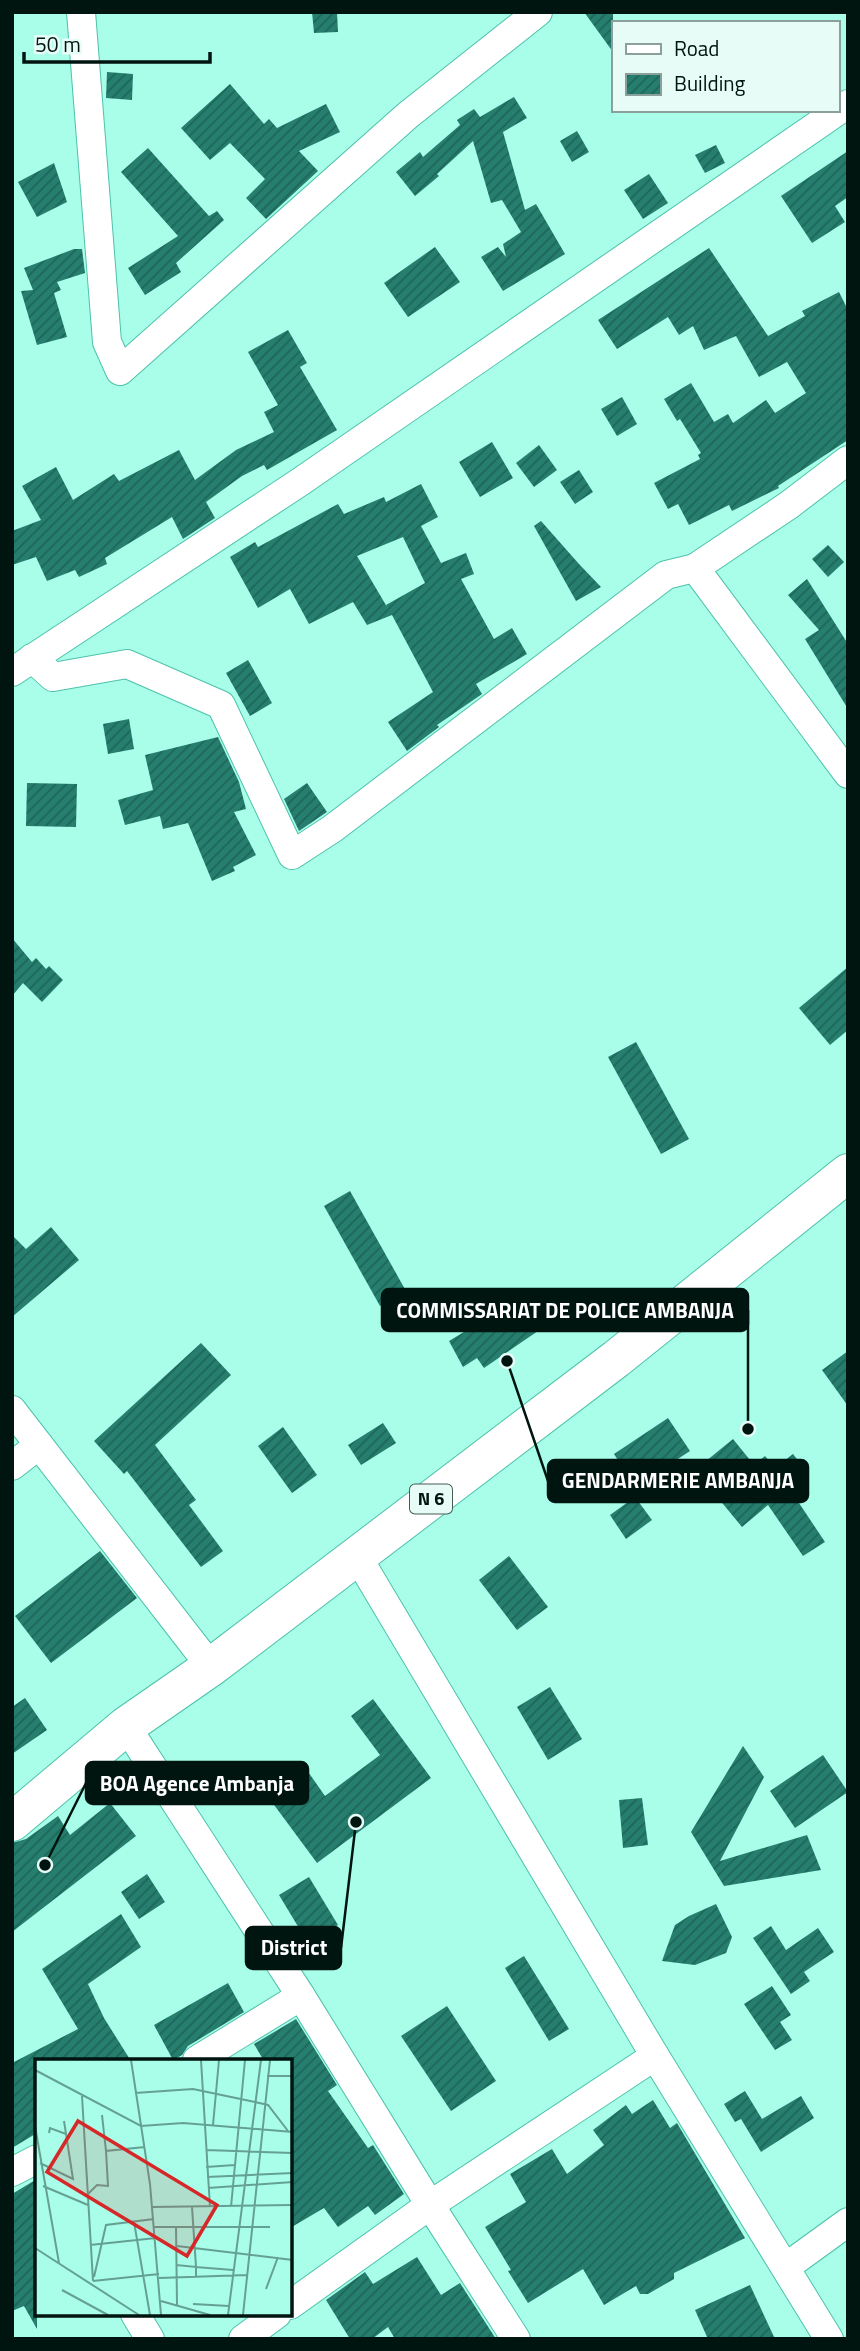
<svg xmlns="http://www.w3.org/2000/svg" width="860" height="2351" viewBox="0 0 860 2351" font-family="'Titillium Web',sans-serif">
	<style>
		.building { fill: url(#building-hatch); fill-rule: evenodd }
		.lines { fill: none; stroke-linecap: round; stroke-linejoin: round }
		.street-casing { stroke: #4ec2ab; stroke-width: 30 }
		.primary-casing { stroke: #4ec2ab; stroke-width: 40 }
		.street { stroke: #fff; stroke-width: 28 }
		.primary { stroke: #fff; stroke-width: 38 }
		.labels { text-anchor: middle; stroke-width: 5; stroke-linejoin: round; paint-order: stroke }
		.shield { fill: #e8fcf7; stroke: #465a55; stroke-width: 2 }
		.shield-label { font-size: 18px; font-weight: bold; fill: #001510 }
		.inset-road { fill: none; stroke: #65a192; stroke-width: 2 }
		.view { fill: #d62828; fill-opacity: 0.15; stroke: #d62828; stroke-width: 3.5 }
		.inset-edge { fill: none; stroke: #001510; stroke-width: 3.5 }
		.leader { fill: none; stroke: #001510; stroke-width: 2.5 }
		.callout-dot { fill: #001510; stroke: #e8fcf7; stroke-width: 2.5 }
		.callout { fill: #001510; stroke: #001510; stroke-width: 2.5 }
		.callout-label { font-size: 21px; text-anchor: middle; font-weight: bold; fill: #fff }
	</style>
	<defs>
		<pattern id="building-hatch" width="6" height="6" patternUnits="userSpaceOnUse" patternTransform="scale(1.75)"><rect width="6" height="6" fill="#267e6e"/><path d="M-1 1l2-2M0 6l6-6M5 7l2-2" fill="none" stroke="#1e6659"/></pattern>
	</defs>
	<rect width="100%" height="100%" fill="#a8fee9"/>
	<g class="building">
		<polygon points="312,12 337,12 338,32 314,33"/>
		<polygon points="584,12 613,12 613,52"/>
		<polygon points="107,72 133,74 132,100 106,98"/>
		<polygon points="230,84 264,124 269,119 277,128 326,104 340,132 299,151 318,171 266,219 246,198 265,179 230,143 210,160 181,128"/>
		<polygon points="514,97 527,118 503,132 525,210 536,204 565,254 503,291 481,257 498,247 506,257 503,244 521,232 502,200 491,203 473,141 437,174 439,176 415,196 396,172 420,152 423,157 460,125 457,120 474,109 480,117"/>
		<polygon points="577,131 589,152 572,162 560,141"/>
		<polygon points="716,145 725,163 705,173 695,155"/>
		<polygon points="148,148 209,216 217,211 224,220 176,263 181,272 145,295 128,268 178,236 121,172"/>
		<polygon points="848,151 848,197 835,206 845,222 812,243 781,196"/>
		<polygon points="54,163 67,202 37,217 18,182"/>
		<polygon points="649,174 668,203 643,219 624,190"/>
		<polygon points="435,247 460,282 408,317 384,283"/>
		<polygon points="709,248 768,336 805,316 802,311 839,292 848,310 848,440 778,486 779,488 732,511 729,505 689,525 678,504 668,509 654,483 700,459 698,455 701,453 680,419 677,421 664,399 691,383 714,422 728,414 733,423 766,400 775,413 806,393 787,362 759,377 736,336 704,350 693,326 679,335 668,317 617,349 598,320"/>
		<polygon points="74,249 82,249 85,273 57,282 61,290 54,293 67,337 37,345 21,291 33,290 24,268"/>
		<polygon points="288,330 307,363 300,367 337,430 267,470 264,465 242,476 206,502 215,518 183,539 172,517 105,558 107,564 79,577 75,570 47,581 36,557 12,565 12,531 41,520 22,486 56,467 73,500 114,474 119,481 179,450 195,480 236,450 274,432 264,412 278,405 248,352"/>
		<polygon points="622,397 637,424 617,436 601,409"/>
		<polygon points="492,442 513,478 480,497 459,462"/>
		<polygon points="539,445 557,470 534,487 516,463"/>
		<polygon points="579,470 593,492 575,504 560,482"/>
		<path d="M421 484 438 517 421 526 441 563 466 553 474 574 461 579 494 639 512 628 527 654 476 684 482 694 437 725 439 727 407 751 388 722 433 692 392 615 367 625 353 602 309 624 290 589 258 608 230 557 255 542 258 547 338 504 344 514 384 497 386 502ZM403 537 425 583 386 605 390 612 357 556Z"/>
		<polygon points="541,521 579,564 601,587 576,601 534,526"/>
		<polygon points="828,545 844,562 828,577 812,559"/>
		<polygon points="807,579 848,644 848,709 805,639 819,630 788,595"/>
		<polygon points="248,660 272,703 250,716 226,673"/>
		<polygon points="129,719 134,749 108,754 103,724"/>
		<polygon points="218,737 239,782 246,809 234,812 256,855 233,867 235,871 212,881 188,823 163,829 160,816 125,825 118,800 153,790 145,755"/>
		<polygon points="27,783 77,784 76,827 26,826"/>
		<polygon points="307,783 327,812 299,831 284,799"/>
		<polygon points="12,938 32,962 36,958 46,969 49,966 63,980 42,1002 23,983 12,996"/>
		<polygon points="848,967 848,1030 830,1045 799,1008"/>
		<polygon points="636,1042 689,1139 661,1154 608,1057"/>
		<polygon points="350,1191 406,1291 380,1306 324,1206"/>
		<polygon points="51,1227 79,1260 12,1317 12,1235 26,1249"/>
		<polygon points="536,1293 554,1320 484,1368 477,1358 463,1367 449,1341 464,1332 451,1312 476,1296 493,1322"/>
		<polygon points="201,1343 231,1375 155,1445 196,1500 189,1505 223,1551 201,1567 127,1471 124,1474 94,1441"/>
		<polygon points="848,1351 848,1406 822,1370"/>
		<polygon points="668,1418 690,1451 635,1487 614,1454"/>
		<polygon points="383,1423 396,1443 361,1465 348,1445"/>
		<polygon points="283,1427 317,1475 292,1493 258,1446"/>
		<polygon points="733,1439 754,1465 765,1456 775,1468 793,1454 808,1473 789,1488 825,1542 803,1556 768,1505 742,1527 695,1470"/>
		<polygon points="635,1497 652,1520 626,1539 610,1515"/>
		<polygon points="100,1551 137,1598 51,1663 15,1616"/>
		<polygon points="509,1556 548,1607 517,1630 479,1580"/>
		<polygon points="550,1687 582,1739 548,1760 517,1707"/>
		<polygon points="25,1698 47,1730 12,1754 12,1707"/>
		<polygon points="373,1699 431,1778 317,1863 266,1794 304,1766 325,1796 380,1755 351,1716"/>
		<polygon points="743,1746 764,1777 720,1861 807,1835 821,1870 724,1886 691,1832"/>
		<polygon points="823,1755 848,1792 795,1828 770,1791"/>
		<polygon points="642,1798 648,1845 623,1848 619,1800"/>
		<polygon points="110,1803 136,1836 12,1932 12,1843 26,1839 58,1816 70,1835"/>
		<polygon points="147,1874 165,1902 139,1919 121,1892"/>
		<polygon points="309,1877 338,1925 308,1943 279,1895"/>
		<polygon points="716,1904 732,1937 726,1953 695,1965 662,1961 675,1925 689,1916"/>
		<polygon points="121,1914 141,1947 88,1984 104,2018 131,2061 37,2061 37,2133 12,2148 12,2063 78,2029 42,1969"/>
		<polygon points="771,1926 786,1950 818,1928 834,1952 804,1972 810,1981 791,1994 753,1938"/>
		<polygon points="524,1956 569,2029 549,2041 505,1968"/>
		<polygon points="228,1983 244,2012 188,2046 182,2055 173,2060 154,2025"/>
		<polygon points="772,1986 791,2015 780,2022 792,2040 775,2050 744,2004"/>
		<polygon points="447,2006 496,2081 451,2111 401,2036"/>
		<polygon points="296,2019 337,2085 328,2091 368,2148 373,2145 404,2194 375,2215 368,2206 338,2227 324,2208 290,2228 290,2061 264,2061 254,2044"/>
		<polygon points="745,2091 762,2119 801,2096 814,2118 761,2152 741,2119 735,2122 724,2104"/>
		<polygon points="653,2100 670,2128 677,2123 745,2238 674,2273 674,2279 648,2294 640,2294 636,2286 604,2305 583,2269 528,2303 508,2271 511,2270 485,2227 526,2202 510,2174 552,2149 567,2174 604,2145 593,2130 626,2105 632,2114"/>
		<polygon points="37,2179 37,2329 24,2306 12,2311 12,2194"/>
		<polygon points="417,2257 441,2295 460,2283 496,2339 395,2339 388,2327 372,2339 350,2339 326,2300 365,2272 373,2284"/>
		<polygon points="750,2285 775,2339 708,2339 695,2310"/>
	</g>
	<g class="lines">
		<g class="street-casing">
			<g id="street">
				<polyline points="81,12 107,342 120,371 408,115 538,12"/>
				<polyline points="695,568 789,505 848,460"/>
				<polyline points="32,658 53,677 127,664 221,705 292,855 332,829 666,575 695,568 848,774"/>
				<polyline points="12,672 300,482 848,104"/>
				<polyline points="12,1410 211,1667"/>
				<polyline points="12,1466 39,1445"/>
				<polyline points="357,1556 655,2056 829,2339"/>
				<polyline points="126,1726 301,1996 430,2205 516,2339"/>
				<polyline points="197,2060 301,1996"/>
				<polyline points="12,2172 37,2159"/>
				<polyline points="786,2267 848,2222"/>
				<polyline points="290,2305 430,2205 655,2056"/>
				<polyline points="135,2314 150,2339"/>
				<polyline points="243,2339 277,2314"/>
			</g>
		</g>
		<g class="primary-casing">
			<polyline id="primary" points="12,1822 126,1726 211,1667 616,1359 848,1173"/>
		</g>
		<use href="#street" class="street"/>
		<use href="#primary" class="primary"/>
	</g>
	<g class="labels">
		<rect class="shield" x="410" y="1484.5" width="42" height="29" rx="5"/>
		<g class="shield-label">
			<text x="431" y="1505">N 6</text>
		</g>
	</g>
	<g transform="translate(35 2059)">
		<rect width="257" height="257" fill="#a8fee9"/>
		<path class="inset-road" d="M96 1 115 125 126 256M166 1 175 148M0 11 106 67 148 64 258 73M232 17H258M100 34 158 30 220 43 233 46 253 72M47 37 58 222M67 56 71 92M178 66 184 1M0 67 24 204M14 74 15 69 31 75M171 91 258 94M5 104 38 120 29 62M171 108 200 106M172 118 258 114M8 127 53 146M173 129 258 123M53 135 62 126 73 127 71 92 110 88M117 148 258 146M196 148 210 1M99 163 115 256M141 167 142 246M119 168H235M55 186 121 179M142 187 258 201M0 189 104 256M141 206 161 208 157 148M59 218 71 166 119 160M161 218V208L198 211M124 219 212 216M58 222 124 215M231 230 243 198M27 231 73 256M126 242 175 256M158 245 194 247M193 256 226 1M208 256 235 1"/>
		<path class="view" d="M43 62 182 146 152 197 12 113Z"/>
		<rect width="257" height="257" class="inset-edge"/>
	</g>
	<path class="leader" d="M748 1429L748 1310M507 1361L548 1481M45 1865L86 1783M356 1822L341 1948"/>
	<g class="callout-dot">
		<circle cx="748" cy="1429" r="7"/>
		<circle cx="507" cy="1361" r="7"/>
		<circle cx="45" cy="1865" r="7"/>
		<circle cx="356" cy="1822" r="7"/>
	</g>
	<g class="callout">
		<rect x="382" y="1289" width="366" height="42" rx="7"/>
		<rect x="548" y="1460" width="260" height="42" rx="7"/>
		<rect x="86" y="1762" width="222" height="42" rx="7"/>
		<rect x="246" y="1927" width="95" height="42" rx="7"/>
	</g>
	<g class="callout-label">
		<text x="565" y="1318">COMMISSARIAT DE POLICE AMBANJA</text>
		<text x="678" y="1488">GENDARMERIE AMBANJA</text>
		<text x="197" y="1791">BOA Agence Ambanja</text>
		<text x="294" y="1955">District</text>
	</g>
	<rect width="860" height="2351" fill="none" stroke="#001510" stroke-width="28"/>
	<rect x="612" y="21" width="228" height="91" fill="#e8fcf7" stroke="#8ba09b" stroke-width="2"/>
	<rect x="626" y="44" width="35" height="10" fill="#ffffff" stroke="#8ba09b" stroke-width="2"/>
	<text x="674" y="56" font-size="21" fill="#001510">Road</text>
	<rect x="626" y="74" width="35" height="21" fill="url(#building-hatch)" stroke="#8ba09b" stroke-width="2"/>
	<text x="674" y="91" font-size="21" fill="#001510">Building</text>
	<path d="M24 52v10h186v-10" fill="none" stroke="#001510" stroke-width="3.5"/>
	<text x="35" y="52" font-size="21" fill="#001510" stroke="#e8fcf7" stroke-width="5" paint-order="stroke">50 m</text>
</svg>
